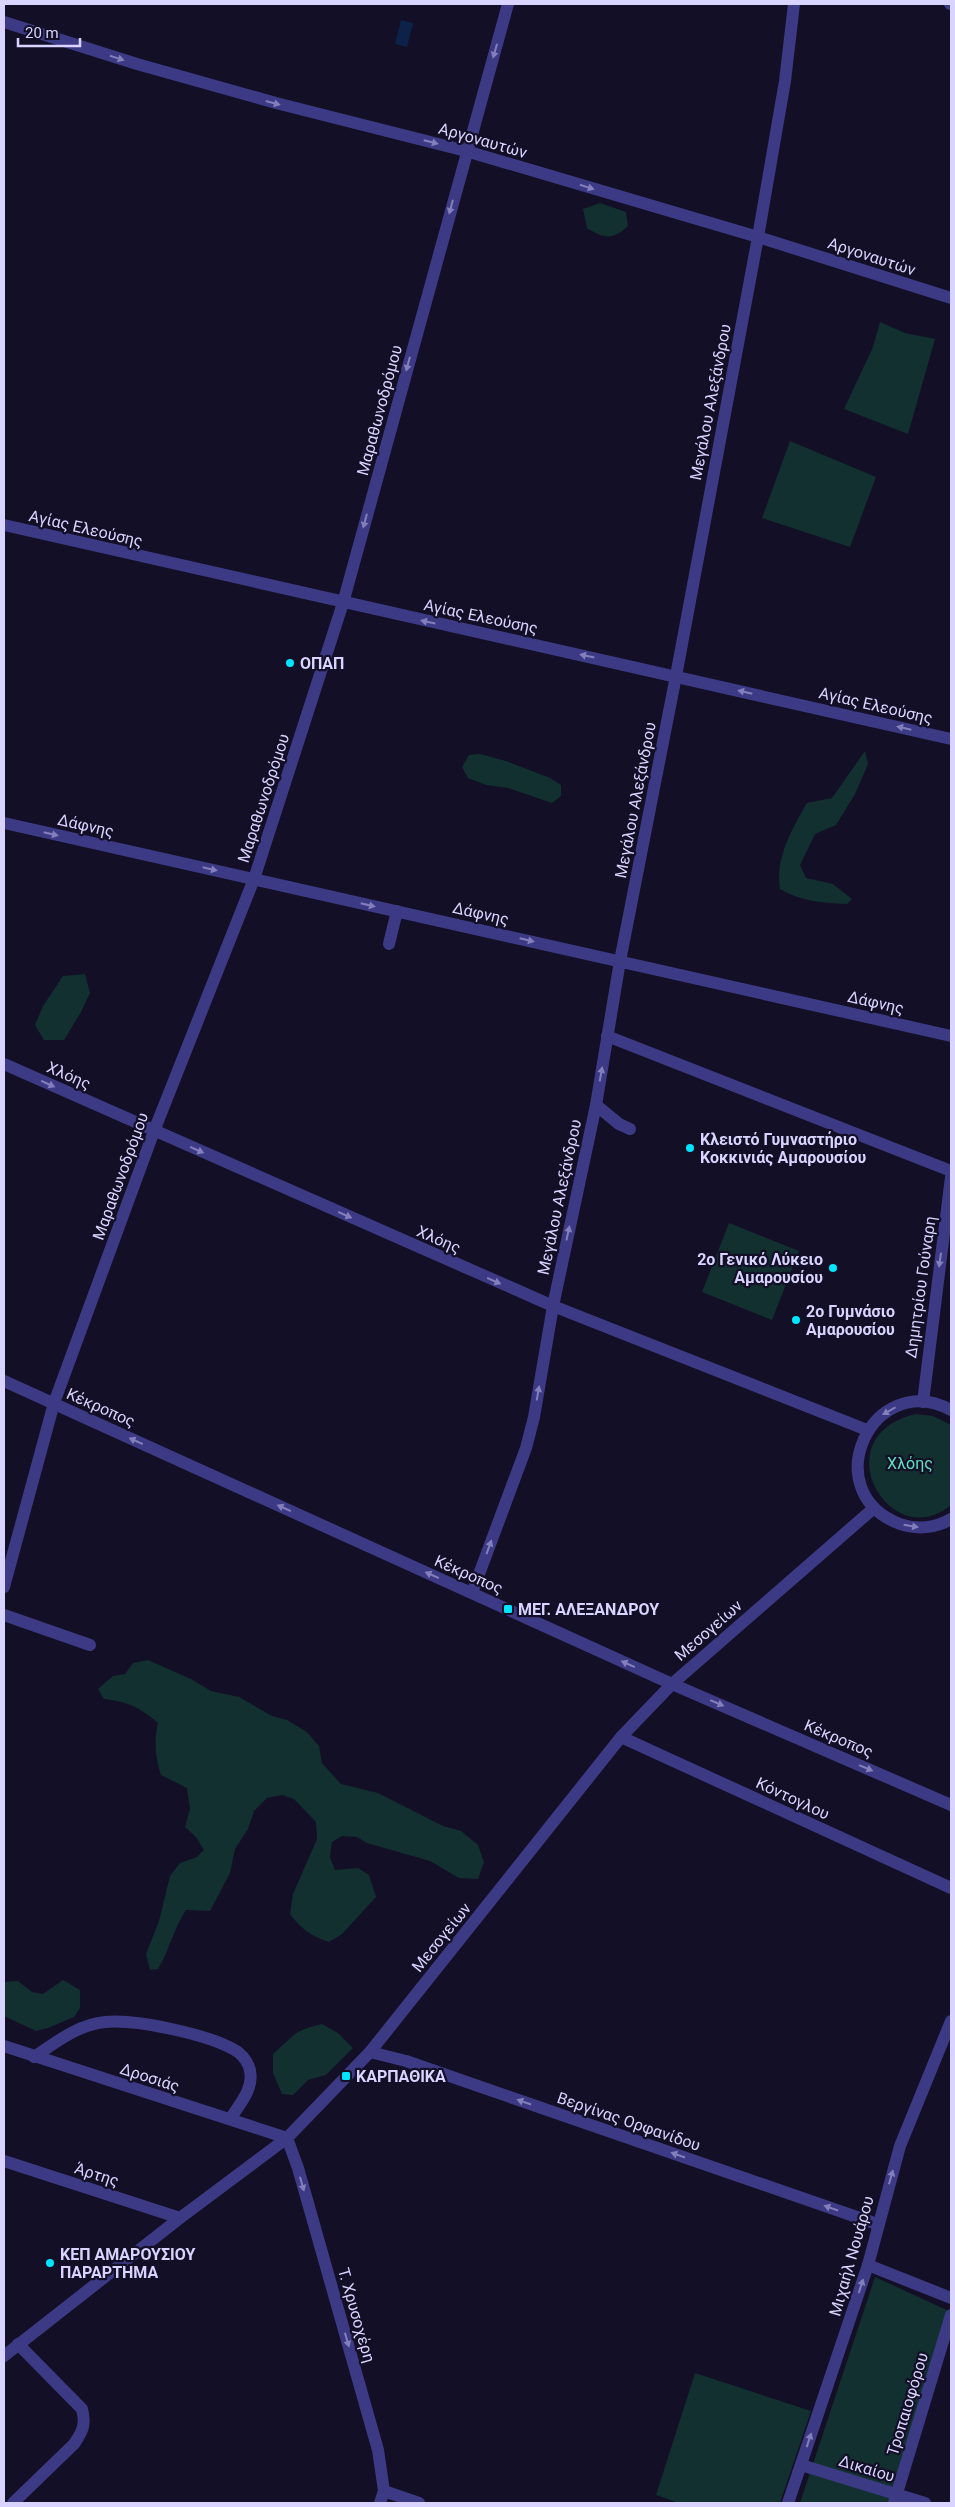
<svg xmlns="http://www.w3.org/2000/svg" width="955" height="2507" viewBox="0 0 955 2507" font-family="Roboto,sans-serif">
	<style>
		.green { fill: #12302f }
		.water { fill: #0c2248 }
		.lines { fill: none; stroke-linecap: round; stroke-linejoin: round }
		.minor { stroke: #3d3a85; stroke-width: 12 }
		.oneway { fill: #837fbc }
		.poi-dot { fill: #00e5ff; stroke: #130f26; stroke-width: 2 }
		.labels { text-anchor: middle; stroke-width: 4.5; stroke-linejoin: round; paint-order: stroke }
		.street-label { font-size: 16px; fill: #d9d4ff; stroke: #130f26 }
		.poi-label { font-size: 16px; font-weight: bold; fill: #d9d4ff; stroke: #130f26; text-anchor: start }
		.park-label { font-size: 16px; fill: #5fe0c0; stroke: #130f26 }
	</style>
	<rect width="100%" height="100%" fill="#130f26"/>
	<g class="green">
		<path d="M600 203 626 212 628 226C613 240 604 239 587 228L583 209Z"/>
		<polygon points="880,322 905,333 935,339 908,434 844,409 873,347"/>
		<polygon points="790,441 876,477 850,547 762,518"/>
		<path d="M865 751 868 764 855 794 836 825 815 834 800 865 806 878 833 884 852 899 847 904C824 903 799 901 780 889 775 858 792 829 807 803L832 798Z"/>
		<polygon points="480,754 506,761 550,778 561,785 561,796 552,803 508,788 486,785 468,778 462,767 469,755"/>
		<polygon points="85,974 90,993 81,1012 64,1040 44,1040 35,1025 43,1006 63,976"/>
		<polygon points="729,1223 799,1251 772,1320 702,1292"/>
		<path d="M916 1414 933 1416 951 1425V1505C890 1556 821 1436 916 1414Z"/>
		<path d="M148 1660 191 1679 211 1691 239 1697 272 1716 287 1720 307 1732 319 1746 322 1763 341 1784 378 1793 443 1826 461 1831 478 1845 484 1862 478 1879 459 1878 430 1861 367 1843 357 1837 342 1836 332 1842 330 1857 335 1870 358 1868 369 1875 376 1897 342 1934 329 1942C311 1936 301 1929 290 1914L293 1894 317 1839 316 1822 294 1799 282 1795 267 1798 254 1811 248 1829 235 1849 230 1873 210 1911 186 1910C173 1930 170 1949 158 1969L150 1970 146 1954 159 1921 170 1876 180 1863 197 1857 204 1850 196 1837 185 1827 190 1809 187 1788 161 1775C155 1757 154 1741 158 1723 139 1707 129 1702 104 1699L98 1689 113 1676 125 1674 133 1663Z"/>
		<polygon points="63,1980 80,1990 80,2008 74,2017 48,2028 36,2031 4,2016 4,1982 18,1981 32,1992 43,1994"/>
		<path d="M322 2024 338 2033 353 2048 326 2075 308 2080 293 2095 282 2094 273 2073V2054C295 2035 292 2031 322 2024Z"/>
		<polygon points="875,2277 951,2312 889,2503 800,2503"/>
		<polygon points="695,2373 811,2411 780,2503 679,2503 656,2495"/>
	</g>
	<polygon class="water" points="401,20 413,23 407,47 395,44"/>
	<g class="lines">
		<g class="minor">
			<polyline points="950,4 951,4"/>
			<polyline points="4,22 137,64 276,103 466,151 758,237 951,298"/>
			<polyline points="4,525 951,739"/>
			<polyline points="4,823 951,1036"/>
			<polyline points="389,944 397,911"/>
			<polyline points="607,1036 951,1171"/>
			<polyline points="4,1064 553,1306 867,1430"/>
			<polyline points="596,1105 619,1124 630,1129"/>
			<polyline points="4,1381 672,1684 951,1805"/>
			<polyline points="923,1402 951,1177"/>
			<path d="M951 1410C872 1368 815 1492 900 1524 917 1530 936 1528 951 1519"/>
			<polyline points="4,1587 54,1403 154,1131 254,879 343,603 508,4"/>
			<polyline points="472,1593 526,1448 534,1417 553,1306 596,1105 620,961 676,676 758,237 785,81 794,4"/>
			<polyline points="4,1615 90,1645"/>
			<polyline points="621,1737 951,1888"/>
			<polyline points="4,2046 287,2138 298,2168 378,2450 384,2491 380,2503"/>
			<polyline points="370,2052 406,2061 877,2224"/>
			<path d="M34 2057C55 2043 79 2024 105 2022 137 2019 212 2035 238 2052 244 2057 249 2064 250 2071 254 2089 239 2105 230 2119"/>
			<polyline points="4,2161 180,2218"/>
			<polyline points="868,2265 951,2298"/>
			<polyline points="4,2356 180,2218 287,2138 370,2052 621,1737 672,1684 874,1508"/>
			<polyline points="801,2465 925,2503"/>
			<polyline points="384,2491 419,2503"/>
			<path d="M13 2503 74 2444C83 2431 86 2424 82 2409L18 2344"/>
			<polyline points="788,2503 868,2265 900,2146 951,2021"/>
			<polyline points="894,2503 951,2315"/>
		</g>
	</g>
	<defs><path id="oneway-solid" d="M-6-.8H1V-3.2L6.5 0L1 3.2V.8H-6Z" transform="scale(1.25)"/></defs>
	<g class="oneway">
		<use href="#oneway-solid" transform="translate(495 51) rotate(106)"/>
		<use href="#oneway-solid" transform="translate(117 58) rotate(17)"/>
		<use href="#oneway-solid" transform="translate(273 103) rotate(15)"/>
		<use href="#oneway-solid" transform="translate(431 142) rotate(14)"/>
		<use href="#oneway-solid" transform="translate(587 187) rotate(17)"/>
		<use href="#oneway-solid" transform="translate(451 207) rotate(105)"/>
		<use href="#oneway-solid" transform="translate(408 364) rotate(105)"/>
		<use href="#oneway-solid" transform="translate(365 521) rotate(105)"/>
		<use href="#oneway-solid" transform="translate(428 622) rotate(-168)"/>
		<use href="#oneway-solid" transform="translate(587 656) rotate(-168)"/>
		<use href="#oneway-solid" transform="translate(745 692) rotate(-167)"/>
		<use href="#oneway-solid" transform="translate(904 728) rotate(-167)"/>
		<use href="#oneway-solid" transform="translate(51 834) rotate(13)"/>
		<use href="#oneway-solid" transform="translate(210 869) rotate(13)"/>
		<use href="#oneway-solid" transform="translate(368 905) rotate(13)"/>
		<use href="#oneway-solid" transform="translate(527 940) rotate(13)"/>
		<use href="#oneway-solid" transform="translate(601 1074) rotate(-80)"/>
		<use href="#oneway-solid" transform="translate(48 1084) rotate(24)"/>
		<use href="#oneway-solid" transform="translate(197 1150) rotate(24)"/>
		<use href="#oneway-solid" transform="translate(345 1215) rotate(24)"/>
		<use href="#oneway-solid" transform="translate(568 1233) rotate(-78)"/>
		<use href="#oneway-solid" transform="translate(940 1260) rotate(98)"/>
		<use href="#oneway-solid" transform="translate(494 1281) rotate(24)"/>
		<use href="#oneway-solid" transform="translate(538 1393) rotate(-80)"/>
		<use href="#oneway-solid" transform="translate(889 1411) rotate(150)"/>
		<use href="#oneway-solid" transform="translate(136 1441) rotate(-156)"/>
		<use href="#oneway-solid" transform="translate(284 1508) rotate(-156)"/>
		<use href="#oneway-solid" transform="translate(911 1526) rotate(9)"/>
		<use href="#oneway-solid" transform="translate(489 1547) rotate(-70)"/>
		<use href="#oneway-solid" transform="translate(432 1575) rotate(-156)"/>
		<use href="#oneway-solid" transform="translate(628 1664) rotate(-156)"/>
		<use href="#oneway-solid" transform="translate(717 1703) rotate(23)"/>
		<use href="#oneway-solid" transform="translate(866 1768) rotate(23)"/>
		<use href="#oneway-solid" transform="translate(524 2102) rotate(-161)"/>
		<use href="#oneway-solid" transform="translate(678 2155) rotate(-161)"/>
		<use href="#oneway-solid" transform="translate(891 2177) rotate(-74)"/>
		<use href="#oneway-solid" transform="translate(302 2184) rotate(74)"/>
		<use href="#oneway-solid" transform="translate(831 2208) rotate(-161)"/>
		<use href="#oneway-solid" transform="translate(861 2286) rotate(-72)"/>
		<use href="#oneway-solid" transform="translate(347 2340) rotate(74)"/>
		<use href="#oneway-solid" transform="translate(809 2440) rotate(-72)"/>
	</g>
	<g class="poi-dot">
		<circle cx="290" cy="663" r="5"/>
		<circle cx="690" cy="1148" r="5"/>
		<circle cx="833" cy="1268" r="5"/>
		<circle cx="796" cy="1320" r="5"/>
		<rect x="503" y="1604" width="10" height="10" rx="2.5"/>
		<rect x="341" y="2071" width="10" height="10" rx="2.5"/>
		<circle cx="50" cy="2263" r="5"/>
	</g>
	<g class="labels">
		<g class="street-label">
			<text transform="translate(483 140) rotate(16)" y="6">Αργοναυτών</text>
			<text transform="translate(872 256) rotate(18)" y="6">Αργοναυτών</text>
			<text transform="translate(710 402) rotate(-79)" y="6">Μεγάλου Αλεξάνδρου</text>
			<text transform="translate(379 410) rotate(-75)" y="6">Μαραθωνοδρόμου</text>
			<text transform="translate(86 528) rotate(13)" y="6">Αγίας Ελεούσης</text>
			<text transform="translate(481 616) rotate(12)" y="6">Αγίας Ελεούσης</text>
			<text transform="translate(876 705) rotate(13)" y="6">Αγίας Ελεούσης</text>
			<text transform="translate(263 798) rotate(-72)" y="6">Μαραθωνοδρόμου</text>
			<text transform="translate(635 800) rotate(-79)" y="6">Μεγάλου Αλεξάνδρου</text>
			<text transform="translate(86 825) rotate(13)" y="6">Δάφνης</text>
			<text transform="translate(481 913) rotate(13)" y="6">Δάφνης</text>
			<text transform="translate(876 1002) rotate(13)" y="6">Δάφνης</text>
			<text transform="translate(69 1075) rotate(24)" y="6">Χλόης</text>
			<text transform="translate(120 1176) rotate(-70)" y="6">Μαραθωνοδρόμου</text>
			<text transform="translate(559 1197) rotate(-78)" y="6">Μεγάλου Αλεξάνδρου</text>
			<text transform="translate(439 1239) rotate(24)" y="6">Χλόης</text>
			<text transform="translate(920 1287) rotate(-82)" y="6">Δημητρίου Γούναρη</text>
			<text transform="translate(101 1407) rotate(24)" y="6">Κέκροπος</text>
			<text transform="translate(469 1574) rotate(24)" y="6">Κέκροπος</text>
			<text transform="translate(708 1630) rotate(-41)" y="6">Μεσογείων</text>
			<text transform="translate(839 1738) rotate(23)" y="6">Κέκροπος</text>
			<text transform="translate(793 1798) rotate(25)" y="6">Κόντογλου</text>
			<text transform="translate(441 1937) rotate(-51)" y="6">Μεσογείων</text>
			<text transform="translate(150 2077) rotate(18)" y="6">Δροσιάς</text>
			<text transform="translate(629 2121) rotate(19)" y="6">Βεργίνας Ορφανίδου</text>
			<text transform="translate(97 2174) rotate(18)" y="6">Άρτης</text>
			<text transform="translate(851 2256) rotate(-74)" y="6">Μιχαήλ Νουάρου</text>
			<text transform="translate(357 2315) rotate(74)" y="6">Τ. Χρυσοχέρη</text>
			<text transform="translate(907 2404) rotate(-73)" y="6">Τροπαιοφόρου</text>
			<text transform="translate(867 2468) rotate(17)" y="6">Δικαίου</text>
		</g>
		<g class="poi-label">
			<text x="300" y="669">ΟΠΑΠ</text>
			<text x="700" y="1145">Κλειστό Γυμναστήριο<tspan x="700" dy="18">Κοκκινιάς Αμαρουσίου</tspan></text>
			<text x="823" y="1265" text-anchor="end">2ο Γενικό Λύκειο<tspan x="823" dy="18">Αμαρουσίου</tspan></text>
			<text x="806" y="1317">2ο Γυμνάσιο<tspan x="806" dy="18">Αμαρουσίου</tspan></text>
			<text x="518" y="1615">ΜΕΓ. ΑΛΕΞΑΝΔΡΟΥ</text>
			<text x="356" y="2082">ΚΑΡΠΑΘΙΚΑ</text>
			<text x="60" y="2260">ΚΕΠ ΑΜΑΡΟΥΣΙΟΥ<tspan x="60" dy="18">ΠΑΡΑΡΤΗΜΑ</tspan></text>
		</g>
		<g class="park-label">
			<text x="910" y="1469">Χλόης</text>
		</g>
	</g>
	<rect width="955" height="2507" fill="none" stroke="#d9d4ff" stroke-width="10"/>
	<path d="M18 38v8h62v-8" fill="none" stroke="#d9d4ff" stroke-width="2.5"/>
	<text x="25" y="38" font-size="15" fill="#d9d4ff" stroke="#130f26" stroke-width="4" paint-order="stroke">20 m</text>
</svg>
